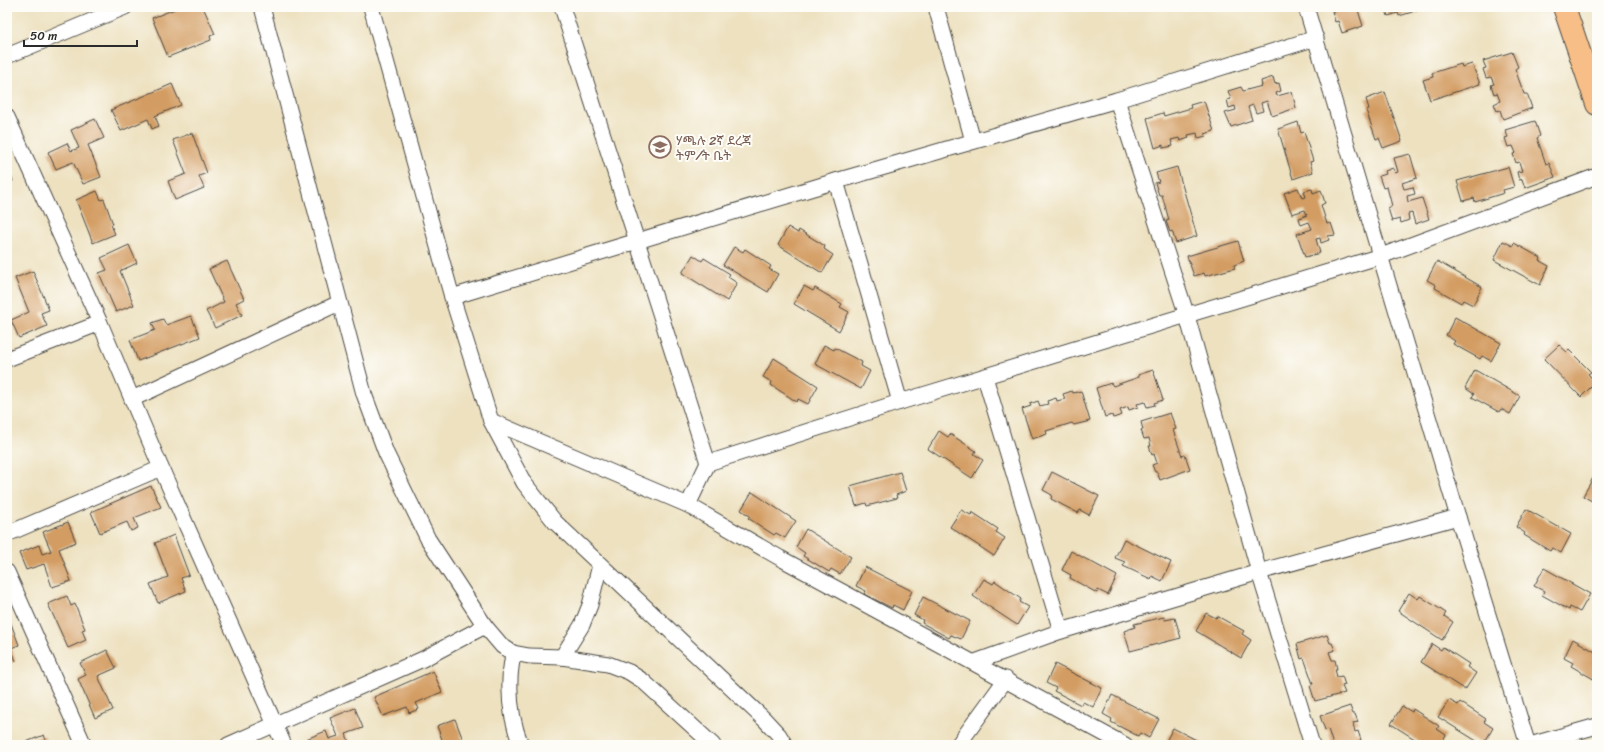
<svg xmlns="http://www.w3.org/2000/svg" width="1604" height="752" viewBox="0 0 1604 752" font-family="Sriracha,'Noto Sans Ethiopic',sans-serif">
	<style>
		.building { fill: #d39c62 }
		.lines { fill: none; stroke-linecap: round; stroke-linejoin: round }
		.minor-casing { stroke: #484641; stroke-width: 17 }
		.trunk-casing { stroke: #484641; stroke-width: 24 }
		.minor { stroke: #fff; stroke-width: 15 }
		.trunk { stroke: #f7be87; stroke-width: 22 }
		.labels { text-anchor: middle; stroke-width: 4; stroke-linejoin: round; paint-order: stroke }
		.education-label { font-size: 13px; fill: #785e54; stroke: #fdfcf7; text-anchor: start }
	</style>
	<rect width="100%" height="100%" fill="#fdfcf7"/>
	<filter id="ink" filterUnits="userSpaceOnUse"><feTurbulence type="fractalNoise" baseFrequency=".025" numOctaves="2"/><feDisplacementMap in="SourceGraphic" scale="8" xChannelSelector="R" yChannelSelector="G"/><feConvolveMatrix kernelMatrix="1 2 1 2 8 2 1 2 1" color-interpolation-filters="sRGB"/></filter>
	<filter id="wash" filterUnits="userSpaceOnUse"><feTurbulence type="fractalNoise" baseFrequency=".012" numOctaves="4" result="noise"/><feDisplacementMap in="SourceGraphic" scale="16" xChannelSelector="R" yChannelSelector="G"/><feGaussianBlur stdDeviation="0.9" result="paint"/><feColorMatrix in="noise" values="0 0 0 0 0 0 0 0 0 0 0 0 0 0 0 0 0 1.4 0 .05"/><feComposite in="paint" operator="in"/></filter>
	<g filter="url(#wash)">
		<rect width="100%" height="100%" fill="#ede1c0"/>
		<g id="blocks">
			<g class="building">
				<polygon points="180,7 203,7 215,34 210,36 211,40 168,57 152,18"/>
				<polygon points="1334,7 1357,7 1363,26 1342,33 1338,21 1335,22 1332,11 1335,11"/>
				<polygon points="1385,7 1429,7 1399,16 1398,13 1388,16"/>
				<polygon points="1512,52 1518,67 1515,69 1524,94 1527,94 1532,108 1503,119 1500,110 1497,111 1494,104 1500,101 1497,93 1494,94 1491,85 1494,84 1491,77 1486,78 1483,69 1486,68 1483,61"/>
				<polygon points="1461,64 1462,67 1472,64 1480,84 1430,100 1423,80 1433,77 1432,73"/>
				<polygon points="1273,77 1275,84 1279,83 1281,91 1276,93 1277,96 1292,92 1296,108 1272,116 1267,101 1261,103 1263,111 1256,113 1253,105 1248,107 1252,120 1231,127 1225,113 1236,110 1235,106 1229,108 1227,100 1231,99 1228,91 1241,87 1243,91 1262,86 1261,81"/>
				<polygon points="172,84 181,105 155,116 159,126 152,129 148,119 121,131 111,110"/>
				<polygon points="1385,92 1402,141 1383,148 1379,138 1376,139 1366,110 1369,109 1366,99"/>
				<polygon points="1204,101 1214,131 1205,134 1206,136 1198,138 1197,133 1188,135 1189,138 1180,141 1179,138 1171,140 1173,146 1163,148 1163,145 1155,148 1147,118 1163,113 1164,116 1191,108 1190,105"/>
				<polygon points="95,119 104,138 88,145 101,177 83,184 73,162 56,169 48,152 67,143 71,151 79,148 71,130"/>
				<polygon points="1535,121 1540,136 1537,138 1546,164 1549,163 1555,177 1525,188 1522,179 1519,180 1517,172 1522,171 1519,162 1516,163 1513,154 1516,153 1513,146 1508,147 1505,138 1508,137 1505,130"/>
				<polygon points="1298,122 1301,133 1304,132 1313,161 1310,162 1313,172 1293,179 1278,129"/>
				<polygon points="192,133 207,173 199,176 204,188 175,200 168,181 186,174 173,140"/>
				<polygon points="1410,154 1417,178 1402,183 1404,189 1413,187 1415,194 1407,196 1408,202 1422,198 1429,219 1415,224 1412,213 1408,214 1409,220 1401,223 1400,219 1392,221 1388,208 1392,206 1387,187 1383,188 1379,176 1386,174 1385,171 1393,168 1395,173 1398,172 1394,158"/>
				<polygon points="7,166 13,181 7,184"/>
				<polygon points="1177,167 1197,236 1176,243 1172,231 1170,232 1166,221 1169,220 1162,195 1159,195 1155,183 1159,182 1156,173"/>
				<polygon points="1508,167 1514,187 1503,190 1504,193 1475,202 1474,198 1463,201 1457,181"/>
				<polygon points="1298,188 1302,198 1306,197 1304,191 1312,189 1313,193 1321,190 1325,203 1321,205 1327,224 1331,223 1335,235 1328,236 1329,240 1321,243 1320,238 1316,239 1320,253 1305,257 1297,234 1312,229 1309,222 1301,225 1299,218 1307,215 1305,210 1292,214 1284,193"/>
				<polygon points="97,191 101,200 104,199 113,224 111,225 115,234 93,243 76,200"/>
				<polygon points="788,227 798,233 799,230 825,246 824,249 833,255 822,273 778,245"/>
				<polygon points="1238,241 1244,261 1234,265 1235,268 1205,276 1204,273 1194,276 1187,256"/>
				<polygon points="1503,241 1513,246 1514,243 1541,258 1540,261 1549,266 1540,285 1494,260"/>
				<polygon points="129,245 137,263 120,271 134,305 116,312 99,273 107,270 101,258"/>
				<polygon points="734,247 743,252 745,249 771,266 769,269 778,274 768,292 723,265"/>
				<polygon points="693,255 702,261 704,258 730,274 728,277 737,283 727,301 682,273"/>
				<polygon points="227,261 244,299 236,303 242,315 215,328 206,311 224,302 209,269"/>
				<polygon points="1437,261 1482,287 1473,305 1463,300 1461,303 1435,288 1436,285 1427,280"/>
				<polygon points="33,271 49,310 41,313 47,326 19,338 11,320 29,312 15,278"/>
				<polygon points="804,286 813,291 815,288 842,304 840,307 849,312 839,331 794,304"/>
				<polygon points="191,316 200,337 138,361 130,340 155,330 152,323 163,319 166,325"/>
				<polygon points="1455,317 1501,343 1491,361 1482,356 1480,359 1453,344 1455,341 1446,335"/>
				<polygon points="824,345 834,350 835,348 862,362 861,366 870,371 861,389 815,364"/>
				<polygon points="1559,345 1567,352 1569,350 1591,372 1588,374 1596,382 1581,397 1544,359"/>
				<polygon points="774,358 818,386 808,404 798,399 797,402 771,385 772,382 763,377"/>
				<polygon points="1153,370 1163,400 1154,403 1155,405 1147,407 1145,402 1137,404 1138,407 1129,410 1128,407 1120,410 1122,415 1113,418 1112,415 1105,417 1096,388 1111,383 1113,386 1139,377 1138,375"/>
				<polygon points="1475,370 1520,396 1510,414 1501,409 1499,412 1472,397 1474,394 1465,388"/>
				<polygon points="1072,391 1073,393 1081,391 1090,421 1074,425 1072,423 1046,431 1047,434 1032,439 1022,409 1031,406 1030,404 1038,401 1040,406 1048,404 1047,401 1056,398 1057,401 1065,399 1063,394"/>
				<polygon points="1170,413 1176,429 1173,430 1182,456 1185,455 1190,469 1160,480 1157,472 1155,472 1152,465 1157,463 1154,454 1152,455 1149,446 1151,446 1149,438 1144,439 1141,430 1143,430 1141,422"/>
				<polygon points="939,431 948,437 950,434 976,451 974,454 983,460 972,478 928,449"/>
				<polygon points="900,472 906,491 896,495 897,498 867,506 866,503 856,506 850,486"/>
				<polygon points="1052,472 1099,496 1089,515 1080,510 1078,513 1051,499 1052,495 1043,490"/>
				<polygon points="1593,478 1597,480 1597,504 1583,496"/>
				<polygon points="151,486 161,507 134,518 138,528 131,531 127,522 100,533 91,512"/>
				<polygon points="752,492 796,521 785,538 776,533 774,535 748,518 750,516 741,510"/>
				<polygon points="1526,509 1571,534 1561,553 1552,548 1550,551 1524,535 1525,533 1516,527"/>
				<polygon points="961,510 971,515 972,512 998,529 996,532 1005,538 994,556 950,527"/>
				<polygon points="68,522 76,542 59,549 71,581 52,587 44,564 26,570 19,553 39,545 42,554 51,551 43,532"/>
				<polygon points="806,529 851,557 840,574 831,569 829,572 803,556 805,553 796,547"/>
				<polygon points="174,535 189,575 181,578 186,591 158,603 150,584 168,577 155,543"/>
				<polygon points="1124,539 1171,562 1162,581 1152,576 1151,579 1123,566 1125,562 1115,558"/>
				<polygon points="1071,551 1117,576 1108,595 1098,590 1097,593 1070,578 1071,575 1062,570"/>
				<polygon points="865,567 912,591 903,610 893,605 892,608 864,594 866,591 856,586"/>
				<polygon points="1544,568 1590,594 1580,612 1570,607 1569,610 1542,595 1544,591 1534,586"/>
				<polygon points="984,579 993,584 995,581 1021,599 1019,602 1028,607 1017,625 973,596"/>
				<polygon points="1409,593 1418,599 1420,596 1446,613 1444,616 1453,622 1442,640 1398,611"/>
				<polygon points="67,596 71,606 75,604 85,629 82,630 86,640 68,648 48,604"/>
				<polygon points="923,597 970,621 961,639 951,635 949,638 922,623 923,620 914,615"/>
				<polygon points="7,613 19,645 11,648 16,661 7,664"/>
				<polygon points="1206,613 1216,618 1217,616 1244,631 1242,634 1251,640 1241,658 1196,631"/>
				<polygon points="1164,617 1165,620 1175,618 1181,638 1130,651 1124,631 1135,627 1134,624"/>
				<polygon points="1327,635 1330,643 1332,643 1335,650 1329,652 1332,660 1335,660 1337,669 1335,669 1337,677 1342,676 1345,685 1342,686 1345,693 1315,701 1310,686 1313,684 1304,658 1301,659 1297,644"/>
				<polygon points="1573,639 1597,653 1597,681 1571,666 1573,663 1564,658"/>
				<polygon points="1432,644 1441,650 1443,647 1469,664 1467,667 1476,673 1465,690 1421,662"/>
				<polygon points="107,650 116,668 98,676 113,710 95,718 78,679 86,675 80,663"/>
				<polygon points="1055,664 1102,688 1093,707 1083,702 1081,705 1054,691 1056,688 1046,683"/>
				<polygon points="433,671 442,692 416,703 419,709 409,713 407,707 383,716 374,697"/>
				<polygon points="1112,695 1159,719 1149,738 1140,733 1138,736 1111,722 1112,719 1103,714"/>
				<polygon points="1449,700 1458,705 1460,702 1486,719 1484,722 1493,728 1483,745 1438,717"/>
				<polygon points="1350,706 1353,714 1355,714 1358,722 1353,723 1355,732 1358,731 1361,740 1358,741 1359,745 1333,745 1328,729 1325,730 1320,716"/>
				<polygon points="1402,706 1412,712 1413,709 1439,726 1437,729 1446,735 1440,745 1424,745 1391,724"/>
				<polygon points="355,708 363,728 346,734 350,745 309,745 306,739 326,731 329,739 338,736 330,718"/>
				<polygon points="455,719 465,745 444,745 437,726"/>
				<polygon points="1173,728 1206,745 1164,745"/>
				<polygon points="44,735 48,745 27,745 26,742"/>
			</g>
		</g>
	</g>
	<g filter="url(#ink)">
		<use href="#blocks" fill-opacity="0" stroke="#484641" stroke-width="1"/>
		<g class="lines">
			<g class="minor-casing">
				<g id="minor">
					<polyline points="262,7 364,394 386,453 428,539 485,626 502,646 513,653 529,656 562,657 608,664 629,672 643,681 713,745"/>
					<polyline points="371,7 452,297 491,421 524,483 555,522 765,720 779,735 785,745"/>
					<polyline points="562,7 708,463 900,402 1381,256 1597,176"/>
					<polyline points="936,7 973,141"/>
					<polyline points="1306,7 1458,517 1528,745"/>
					<polyline points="7,56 125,7"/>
					<polyline points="1117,100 1316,38"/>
					<polyline points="7,117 100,323 161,468 284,745"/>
					<polyline points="452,297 836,181"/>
					<polyline points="7,359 100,323"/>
					<polyline points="985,377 1061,631 1259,572 1458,517"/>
					<polyline points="132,399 339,303"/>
					<polyline points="900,402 836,181 1117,100 1187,316 1259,572 1312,745"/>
					<polyline points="491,421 688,505"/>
					<polyline points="708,463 688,505 780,558 1125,745"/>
					<polyline points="7,534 161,468"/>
					<polyline points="7,572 84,745"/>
					<path d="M513 653C512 662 510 671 510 680 509 702 513 725 521 745"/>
					<polyline points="562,657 582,625 590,605 600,565"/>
					<polyline points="975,662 1061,631"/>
					<polyline points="228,745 423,659 485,626"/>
					<polyline points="958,745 1006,679"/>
					<polyline points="1530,745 1597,726"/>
				</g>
			</g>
			<g class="trunk-casing">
				<polyline id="trunk" points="1564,7 1597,104"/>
			</g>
			<use href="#minor" class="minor"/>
			<use href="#trunk" class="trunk"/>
		</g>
	</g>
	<defs>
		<g id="school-ring" transform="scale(1.15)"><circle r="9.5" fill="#fdfcf7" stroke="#8d6e63" stroke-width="1.5"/><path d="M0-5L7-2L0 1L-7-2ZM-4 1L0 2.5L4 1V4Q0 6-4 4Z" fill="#8d6e63"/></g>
	</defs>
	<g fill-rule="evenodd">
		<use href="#school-ring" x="660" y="147"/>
	</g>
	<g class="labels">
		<g class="education-label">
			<text x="676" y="145">ሃጫሉ 2ኛ ደረጃ<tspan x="676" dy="15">ትም/ት ቤት</tspan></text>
		</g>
	</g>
	<rect width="1604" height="752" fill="none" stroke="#fdfcf7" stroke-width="24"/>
	<path d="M24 40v6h113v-6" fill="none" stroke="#2b2b2b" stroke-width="2"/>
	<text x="30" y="40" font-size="12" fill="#2b2b2b" stroke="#fdfcf7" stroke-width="3" paint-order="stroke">50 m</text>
</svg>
